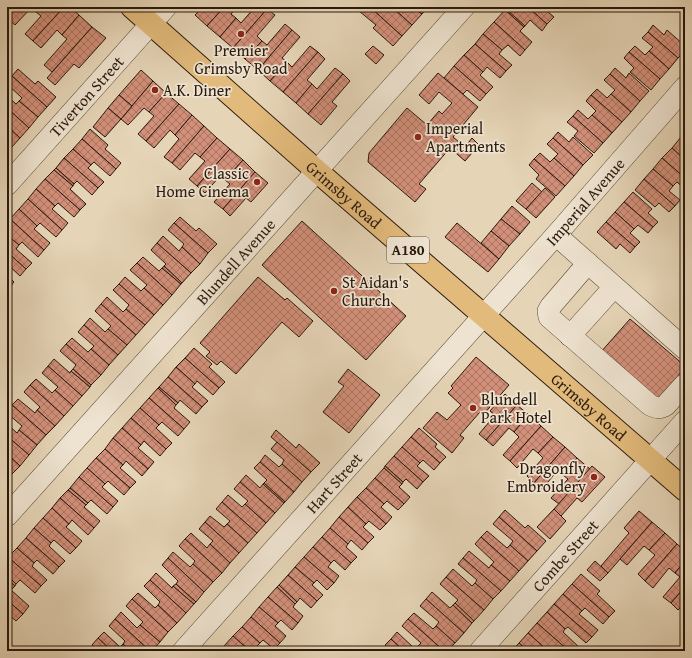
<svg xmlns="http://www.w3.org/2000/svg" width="692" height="658" viewBox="0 0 692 658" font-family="'Gentium Book Plus',serif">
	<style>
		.building { fill: url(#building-cross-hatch); stroke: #29190c }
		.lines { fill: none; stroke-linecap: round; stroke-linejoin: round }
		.minor-casing { stroke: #584836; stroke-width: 22 }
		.major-casing { stroke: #29190c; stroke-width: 24 }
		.minor { stroke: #eee3d0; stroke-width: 21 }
		.major { stroke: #e2ba7b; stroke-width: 22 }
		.poi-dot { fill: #8f2418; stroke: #eee3d0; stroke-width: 1.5 }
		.labels { text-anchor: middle; stroke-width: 3.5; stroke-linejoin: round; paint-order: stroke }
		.shield { fill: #eee3d0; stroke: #645647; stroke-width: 1 }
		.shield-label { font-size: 15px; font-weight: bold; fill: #29190c }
		.poi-label { font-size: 16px; fill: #29190c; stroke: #eee3d0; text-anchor: start }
		.street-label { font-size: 16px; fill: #29190c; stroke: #eee3d0 }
	</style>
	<defs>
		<pattern id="building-cross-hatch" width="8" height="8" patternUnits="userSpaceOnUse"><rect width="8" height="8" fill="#d28f79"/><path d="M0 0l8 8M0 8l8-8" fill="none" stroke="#aa7462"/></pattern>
	</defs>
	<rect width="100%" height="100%" fill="#e5d4b6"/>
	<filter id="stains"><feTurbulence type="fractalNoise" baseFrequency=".005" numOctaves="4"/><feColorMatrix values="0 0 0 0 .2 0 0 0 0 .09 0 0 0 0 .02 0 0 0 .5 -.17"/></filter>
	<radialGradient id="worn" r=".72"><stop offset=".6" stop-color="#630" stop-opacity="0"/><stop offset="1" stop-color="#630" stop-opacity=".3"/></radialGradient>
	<g class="building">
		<polygon points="17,7 40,7 36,12 31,8 15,25 7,18"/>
		<polygon points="40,7 64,7 33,41 25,34 41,16 36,12"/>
		<polygon points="64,7 70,7 79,15 62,35 57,30 41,48 33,41"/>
		<polygon points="203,7 224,7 207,26 195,15"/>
		<polygon points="224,7 237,7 231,14 236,18 220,37 207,26"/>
		<polygon points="255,7 265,7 267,9 233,48 220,37 236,18 241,23"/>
		<polygon points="363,7 370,7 402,36 393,46 373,28 376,25 359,11"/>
		<polygon points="370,7 384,7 388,11 392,7 412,25 402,36"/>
		<polygon points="392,7 413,7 422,14 412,25"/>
		<polygon points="413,7 428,7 422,14"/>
		<polygon points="507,7 528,7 547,24 542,31 530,20 525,26 506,9"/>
		<polygon points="528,7 542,7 554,17 547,24"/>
		<polygon points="267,9 275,15 257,36 262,41 245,59 233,48"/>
		<polygon points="506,9 525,26 524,27 505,10"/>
		<polygon points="505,10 524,27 520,31 532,42 525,50 494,22"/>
		<polygon points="79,15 92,27 52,72 44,65 67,39 62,35"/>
		<polygon points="494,22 525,50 520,56 508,45 502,50 483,34"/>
		<polygon points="285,24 292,30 258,70 245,59 262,41 267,45"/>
		<polygon points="653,25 664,35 667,30 685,46 685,51 678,58 648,32"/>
		<polygon points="92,27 106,38 79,68 74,64 55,85 47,78"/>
		<polygon points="292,30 300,37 282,58 287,62 270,81 258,70"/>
		<polygon points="648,32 678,58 669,69 649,51 653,47 642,38"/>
		<polygon points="483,34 502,50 499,54 512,65 506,71 475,44"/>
		<polygon points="475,44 506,71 500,78 487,67 483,72 464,55"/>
		<polygon points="310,46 318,52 283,92 270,81 287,62 292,67"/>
		<polygon points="373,46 384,55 376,64 365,54"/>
		<polygon points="635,46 645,55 649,51 669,69 660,79 629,52"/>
		<polygon points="318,52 325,59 307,80 312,84 296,103 283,92"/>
		<polygon points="629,52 660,79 651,90 630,72 634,68 624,58"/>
		<polygon points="464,55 483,72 480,75 493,87 486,94 454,66"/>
		<polygon points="454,66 486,94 480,101 467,90 463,94 444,78"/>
		<polygon points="335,68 343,74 308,114 296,103 312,84 317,89"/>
		<polygon points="615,68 626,78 629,73 649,91 640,101 610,74"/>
		<polygon points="18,69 35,84 38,81 56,97 47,107 12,76"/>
		<polygon points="141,70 153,81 132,106 119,95"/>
		<polygon points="438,73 478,107 453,137 465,147 472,138 479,145 465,161 450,148 419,184 426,189 415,202 368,162 369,153 407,108 427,125 439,111 442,114 452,103 439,92 429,104 419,95"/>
		<polygon points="343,74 350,81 332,102 337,106 321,125 308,114"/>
		<polygon points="610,74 640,101 631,112 611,94 615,90 604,80"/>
		<polygon points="12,76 47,107 38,117 19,101 22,98 7,84 7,82"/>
		<polygon points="153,81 166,93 149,112 144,108 128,125 121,119"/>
		<polygon points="597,89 607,98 611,94 631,112 622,122 591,95"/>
		<polygon points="166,93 179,104 146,141 138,134 154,116 149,112"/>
		<polygon points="119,95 132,106 121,119 108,108"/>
		<polygon points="591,95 622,122 612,133 592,115 596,111 586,101"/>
		<polygon points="7,96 16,104 19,101 38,117 29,128 7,108"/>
		<polygon points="179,104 192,115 175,135 170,130 154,148 146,141"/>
		<polygon points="7,108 29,128 20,138 7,126"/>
		<polygon points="108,108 121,119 105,137 93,127"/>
		<polygon points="578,110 588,119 592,115 612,133 603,143 573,116"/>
		<polygon points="192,115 204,126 172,163 164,157 179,139 175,135"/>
		<polygon points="573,116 603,143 594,153 574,136 578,131 567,122"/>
		<polygon points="7,126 20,138 11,148 7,144"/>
		<polygon points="204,126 217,138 200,157 195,153 180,170 172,163"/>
		<polygon points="90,129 108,145 105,149 121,163 116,169 82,139"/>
		<polygon points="558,132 569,142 573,137 593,155 583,165 553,138"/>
		<polygon points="681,137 685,141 685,160 672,148"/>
		<polygon points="217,138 230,149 197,186 189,179 205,161 200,157"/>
		<polygon points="553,138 583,165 574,176 554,158 558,154 547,144"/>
		<polygon points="82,139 116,169 110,176 94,162 91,165 73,149"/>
		<polygon points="7,144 11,148 7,152"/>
		<polygon points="672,148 685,160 685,178 662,158"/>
		<polygon points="73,149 91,165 88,168 104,182 98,188 64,158"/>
		<polygon points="230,149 243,160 225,180 220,176 205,193 197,186"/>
		<polygon points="540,153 550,162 554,158 574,176 565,186 534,159"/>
		<polygon points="64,158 98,188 92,195 77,181 74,184 56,168"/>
		<polygon points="662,158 685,178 685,189 677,182 673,186 653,169"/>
		<polygon points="534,159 565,186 556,196 536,179 539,175 529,165"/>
		<polygon points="243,160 255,172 223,209 214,202 230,184 225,180"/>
		<polygon points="56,168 74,184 73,186 54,170"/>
		<polygon points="653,169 673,186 669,191 680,200 675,206 644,179"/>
		<polygon points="54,170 73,186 70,189 86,204 80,210 45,179"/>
		<polygon points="255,172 268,183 251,202 246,198 230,216 223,209"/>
		<polygon points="45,179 80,210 74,217 58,203 55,206 36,189"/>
		<polygon points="644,179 675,206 669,212 659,203 655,207 635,190"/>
		<polygon points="532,183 542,192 526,209 516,201"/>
		<polygon points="545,188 555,197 536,218 526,209"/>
		<polygon points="36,189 55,206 52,209 68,223 62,230 28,199"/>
		<polygon points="633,192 652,209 648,213 658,222 653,227 624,202"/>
		<polygon points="28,199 62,230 56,237 40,223 37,226 19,209"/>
		<polygon points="624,202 653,227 648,233 638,225 634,229 615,212"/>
		<polygon points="512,206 530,222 520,234 501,219"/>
		<polygon points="19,209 37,226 34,229 50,243 44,250 10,219"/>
		<polygon points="615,212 634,229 630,233 640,242 635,247 606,222"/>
		<polygon points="180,217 196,231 199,228 217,244 208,253 174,223"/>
		<polygon points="10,219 44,250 38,257 22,242 19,245 7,235 7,222"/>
		<polygon points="501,219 520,234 509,246 491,231"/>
		<polygon points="302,221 406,316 366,360 262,265"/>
		<polygon points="606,222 635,247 630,253 620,244 616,249 597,232"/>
		<polygon points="174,223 208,253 200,264 182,247 184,244 168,230"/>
		<polygon points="457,223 499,259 488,272 445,237"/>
		<polygon points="491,231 509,246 499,259 481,243"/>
		<polygon points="7,235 19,245 16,249 32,263 26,269 7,252"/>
		<polygon points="163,236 179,251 182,247 200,264 191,273 157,243"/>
		<polygon points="157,243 191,273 182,283 164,266 166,264 151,250"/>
		<polygon points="7,252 26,269 20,276 7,264"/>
		<polygon points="143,257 159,271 162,268 181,284 172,295 137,263"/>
		<polygon points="137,263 172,295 163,305 144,288 147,285 130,270"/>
		<polygon points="164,266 182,283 181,284 162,268"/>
		<polygon points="7,275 14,282 9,288 7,287"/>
		<polygon points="125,277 141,291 144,288 163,305 154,315 119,284"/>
		<polygon points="258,277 285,300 287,298 313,321 299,337 282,322 236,374 221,361 217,365 206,356 210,352 200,343"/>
		<polygon points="119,284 154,315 145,325 126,309 129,305 113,290"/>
		<polygon points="107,297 123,312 126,309 145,325 136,335 101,304"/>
		<polygon points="101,304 136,335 127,345 108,329 111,326 95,311"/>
		<polygon points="90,318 105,332 108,329 127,345 118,355 84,325"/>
		<polygon points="630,319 685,366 685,368 656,401 600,353"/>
		<polygon points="84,325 118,355 109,365 91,349 94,346 78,332"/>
		<polygon points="72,338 88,352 91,349 109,365 101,375 66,344"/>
		<polygon points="66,344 101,375 91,385 73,369 76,365 60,351"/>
		<polygon points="194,348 212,364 209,367 225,382 219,388 185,358"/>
		<polygon points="476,357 509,385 483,415 480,412 460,435 464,438 452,453 423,428 437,412 447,420 461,405 448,393 453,388 451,386"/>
		<polygon points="185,358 219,388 213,395 197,381 195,384 176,367"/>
		<polygon points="54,359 70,373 71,371 90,387 82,396 48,366"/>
		<polygon points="48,366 82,396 73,406 55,390 58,387 42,373"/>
		<polygon points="176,367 195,384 192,387 208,401 202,407 168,377"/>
		<polygon points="73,369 91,385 90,387 71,371"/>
		<polygon points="348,369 380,395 349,433 323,412 344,386 338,382"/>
		<polygon points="168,377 202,407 196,414 180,400 178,403 159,387"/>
		<polygon points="36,379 52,393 55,390 73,406 64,416 30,385"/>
		<polygon points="30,385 64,416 55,426 37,410 40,407 24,392"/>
		<polygon points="159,387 178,403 176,405 158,388"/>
		<polygon points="158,388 176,405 174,408 190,422 184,429 149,398"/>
		<polygon points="505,394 517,405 486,440 479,434 495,415 490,411"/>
		<polygon points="149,398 184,429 178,436 162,422 159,425 140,408"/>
		<polygon points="18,399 35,413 37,410 55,426 46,435 12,405"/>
		<polygon points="12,405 46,435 37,445 19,430 22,426 7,413"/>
		<polygon points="517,405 529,415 514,432 509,428 493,446 486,440"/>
		<polygon points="140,408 159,425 156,428 172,443 166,449 131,418"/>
		<polygon points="529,415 541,426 510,461 503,455 519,437 514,432"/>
		<polygon points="131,418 166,449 160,456 144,441 141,445 122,428"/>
		<polygon points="7,424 17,433 19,430 37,445 29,455 7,436"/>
		<polygon points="541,426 553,437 538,453 533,449 517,468 510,461"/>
		<polygon points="122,428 141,445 138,448 154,462 148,469 113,438"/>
		<polygon points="419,428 437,444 435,447 446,457 440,463 411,437"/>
		<polygon points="276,430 296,448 299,444 320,463 311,472 271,437"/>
		<polygon points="7,436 29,455 20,466 7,454"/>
		<polygon points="411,437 440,463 434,470 423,460 420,463 402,447"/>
		<polygon points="553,437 565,447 534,483 527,476 543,458 538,453"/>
		<polygon points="113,438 148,469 142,476 126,461 123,465 105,449"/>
		<polygon points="277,442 311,472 302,482 282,464 284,460 271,449"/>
		<polygon points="402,447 420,463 417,466 429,476 423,482 394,456"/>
		<polygon points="565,447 577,458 563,475 558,470 542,489 534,483"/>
		<polygon points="105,449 123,465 120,468 136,482 130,488 96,458"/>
		<polygon points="7,454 20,466 11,475 7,472"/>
		<polygon points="265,455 279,467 282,464 302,482 294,492 260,462"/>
		<polygon points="394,456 423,482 417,489 406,479 403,482 385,466"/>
		<polygon points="96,458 130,488 124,495 108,481 105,484 87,468"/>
		<polygon points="577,458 590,469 559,504 551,498 568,479 563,475"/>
		<polygon points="260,462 294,492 285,502 264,483 267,480 254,468"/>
		<polygon points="385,466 403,482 402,484 384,468"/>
		<polygon points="592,466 605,477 582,502 577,498 561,516 554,509"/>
		<polygon points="87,468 105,484 102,487 118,501 113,507 79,477"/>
		<polygon points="384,468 402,484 399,487 410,497 404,504 375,478"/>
		<polygon points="246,475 260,488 263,484 284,503 275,513 240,482"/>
		<polygon points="79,477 113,507 107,514 91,500 88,503 70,488"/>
		<polygon points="375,478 404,504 398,510 387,501 384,504 366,488"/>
		<polygon points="240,482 275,513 266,523 245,504 248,501 234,489"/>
		<polygon points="264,483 285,502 284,503 263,484"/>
		<polygon points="70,488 88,503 86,505 68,490"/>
		<polygon points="366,488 384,504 381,507 392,517 386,524 357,497"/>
		<polygon points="68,490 86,505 84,507 100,521 94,528 60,498"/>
		<polygon points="228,495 242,507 245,504 266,523 257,533 222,502"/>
		<polygon points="357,497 386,524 380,530 369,521 366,524 348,507"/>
		<polygon points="60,498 94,528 88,535 72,520 69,524 52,508"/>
		<polygon points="222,502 257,533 248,543 227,524 230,521 216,509"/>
		<polygon points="348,507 366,524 363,527 374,537 368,543 339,517"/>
		<polygon points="52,508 69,524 66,527 82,541 76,548 43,518"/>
		<polygon points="554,509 566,521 550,539 537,527"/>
		<polygon points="505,510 525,528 528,525 546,541 537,551 499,517"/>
		<polygon points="639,511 652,522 608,573 601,566 629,533 624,528"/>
		<polygon points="210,516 224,527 227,524 248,543 239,553 205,522"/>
		<polygon points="339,517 368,543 362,550 351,540 348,544 330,528"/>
		<polygon points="499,517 537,551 528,561 510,545 513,541 493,524"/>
		<polygon points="43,518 76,548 70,554 54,540 51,543 34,528"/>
		<polygon points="205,522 239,553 230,563 210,544 213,541 199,529"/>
		<polygon points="652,522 665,533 649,550 644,546 627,565 620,559"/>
		<polygon points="34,528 51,543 49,546 65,561 59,567 26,538"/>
		<polygon points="330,528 348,544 346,547 357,557 351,563 322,537"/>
		<polygon points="487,531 507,548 510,545 528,561 519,571 481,537"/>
		<polygon points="191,533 207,548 210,544 230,563 222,573 185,539"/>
		<polygon points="665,533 677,544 645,581 638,574 655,555 649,550"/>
		<polygon points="322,537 351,563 345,570 334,560 331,563 313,547"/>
		<polygon points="481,537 519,571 510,581 491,565 494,562 475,544"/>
		<polygon points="26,538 59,567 53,574 37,560 34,563 17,548"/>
		<polygon points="185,539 222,573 213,582 193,564 195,561 179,546"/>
		<polygon points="677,544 685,551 685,561 675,573 669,568 653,588 645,581"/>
		<polygon points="313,547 331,563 328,567 339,576 334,583 304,557"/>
		<polygon points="17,548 34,563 32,566 47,580 41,586 8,557"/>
		<polygon points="469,551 489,568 491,565 510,581 501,591 463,558"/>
		<polygon points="173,552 190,567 193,564 213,582 204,592 168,558"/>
		<polygon points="8,557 41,586 35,593 20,580 16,584 7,575 7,559"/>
		<polygon points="304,557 334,583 327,590 317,580 314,583 295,567"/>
		<polygon points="168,558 204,592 196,602 176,584 178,581 162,565"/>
		<polygon points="463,558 501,591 493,599 475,583 477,580 458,564"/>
		<polygon points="595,561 608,573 600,581 587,570"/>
		<polygon points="685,561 685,587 671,603 663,597 680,577 675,573"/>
		<polygon points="295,567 314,583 312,585 323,595 317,601 288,575"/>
		<polygon points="453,569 472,586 475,583 493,599 484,610 446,577"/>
		<polygon points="156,573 172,588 173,586 194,604 186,613 150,580"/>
		<polygon points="581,574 600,591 597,594 615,611 609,617 572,584"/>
		<polygon points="7,575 16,584 15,586 7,579"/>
		<polygon points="288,575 317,601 311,608 300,598 297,602 279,585"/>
		<polygon points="446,577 484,610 474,621 455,603 458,600 440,584"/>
		<polygon points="7,579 15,586 11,590 29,606 23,614 7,600"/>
		<polygon points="150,580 186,613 177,623 158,605 160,602 144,586"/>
		<polygon points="176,584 196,602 194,604 173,586"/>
		<polygon points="572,584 609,617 603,624 585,608 582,611 563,594"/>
		<polygon points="279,585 297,602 295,604 277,587"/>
		<polygon points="277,587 295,604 293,607 303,616 298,623 268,597"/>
		<polygon points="685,587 685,602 678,610 671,603"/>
		<polygon points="432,592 450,608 453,605 472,623 464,633 426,599"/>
		<polygon points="138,593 155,608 158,605 177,623 168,632 132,599"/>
		<polygon points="563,594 582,611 579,614 598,630 592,637 554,604"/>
		<polygon points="268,597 298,623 292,630 281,620 278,623 259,607"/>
		<polygon points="132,599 168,632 160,642 140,625 143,622 126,606"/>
		<polygon points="426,599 464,633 455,643 436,626 439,622 420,606"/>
		<polygon points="7,600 23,614 16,621 7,613"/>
		<polygon points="455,603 474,621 472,623 453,605"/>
		<polygon points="554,604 592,637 586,643 568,627 565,629 547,612"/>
		<polygon points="259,607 278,623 275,626 286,636 280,643 251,617"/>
		<polygon points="121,612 137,628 140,625 160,642 152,651 150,651 115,619"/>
		<polygon points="547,612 565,629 563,632 581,649 579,651 569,651 537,623"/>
		<polygon points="414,613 433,629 436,626 455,643 447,651 444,651 408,619"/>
		<polygon points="251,617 280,643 274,649 263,640 260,643 242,627"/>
		<polygon points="115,619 150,651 130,651 123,644 125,641 109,626"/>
		<polygon points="408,619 444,651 424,651 418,646 421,643 402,626"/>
		<polygon points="537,623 569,651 554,651 550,647 547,650 528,633"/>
		<polygon points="242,627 260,643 257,646 263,651 250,651 233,636"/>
		<polygon points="104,632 120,647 123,644 130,651 112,651 98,638"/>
		<polygon points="397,632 415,649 418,646 424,651 404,651 391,639"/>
		<polygon points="528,633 547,650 547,651 528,651 519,643"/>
		<polygon points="233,636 250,651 230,651 224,646"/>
		<polygon points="98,638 112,651 99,651 92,645"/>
		<polygon points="391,639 404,651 392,651 385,645"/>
		<polygon points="519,643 528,651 512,651"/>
		<polygon points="224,646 230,651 220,651"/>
	</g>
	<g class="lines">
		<g class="minor-casing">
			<g id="minor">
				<path id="s1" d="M7 185 166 7"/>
				<polyline points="556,235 685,349"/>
				<path d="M588 263 551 306 548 311 549 317 650 405C656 408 660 409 666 405L685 384"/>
				<polyline points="570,336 614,287"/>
				<path id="s2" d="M7 516 464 7"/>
				<path id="s3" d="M183 651 556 235 685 87"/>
				<path id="s4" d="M480 651 685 421"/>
			</g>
		</g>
		<g class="major-casing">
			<g id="major">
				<path id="s5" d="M132 7 318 172 685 490"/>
			</g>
		</g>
		<use href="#minor" class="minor"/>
		<use href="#major" class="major"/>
	</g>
	<g class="poi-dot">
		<circle cx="241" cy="34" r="4"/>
		<circle cx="155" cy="90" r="4"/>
		<circle cx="418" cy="137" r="4"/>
		<circle cx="257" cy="182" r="4"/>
		<circle cx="334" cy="291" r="4"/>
		<circle cx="473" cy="408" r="4"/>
		<circle cx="594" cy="477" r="4"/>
	</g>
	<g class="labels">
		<rect class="shield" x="387" y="237" width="42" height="26" rx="3"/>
		<g class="shield-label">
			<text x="408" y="255">A180</text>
		</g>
		<g class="poi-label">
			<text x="241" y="56" text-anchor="middle">Premier<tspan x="241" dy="18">Grimsby Road</tspan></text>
			<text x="163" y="96">A.K. Diner</text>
			<text x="426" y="134">Imperial<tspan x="426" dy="18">Apartments</tspan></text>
			<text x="249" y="179" text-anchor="end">Classic<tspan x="249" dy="18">Home Cinema</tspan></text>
			<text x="342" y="288">St Aidan's<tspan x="342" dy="18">Church</tspan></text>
			<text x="481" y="405">Blundell<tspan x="481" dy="18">Park Hotel</tspan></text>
			<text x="586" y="474" text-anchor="end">Dragonfly<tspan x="586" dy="18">Embroidery</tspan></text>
		</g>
		<g class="street-label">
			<text dy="6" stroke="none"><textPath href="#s1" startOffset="119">Tiverton Street</textPath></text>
			<text dy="6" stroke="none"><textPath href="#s5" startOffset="283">Grimsby Road</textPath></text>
			<text dy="6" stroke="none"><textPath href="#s3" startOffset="603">Imperial Avenue</textPath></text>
			<text dy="6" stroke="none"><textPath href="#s2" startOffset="342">Blundell Avenue</textPath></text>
			<text dy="6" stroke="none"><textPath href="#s5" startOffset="607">Grimsby Road</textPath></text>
			<text dy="6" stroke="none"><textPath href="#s3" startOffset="226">Hart Street</textPath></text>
			<text dy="6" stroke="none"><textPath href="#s4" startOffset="128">Combe Street</textPath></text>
		</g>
	</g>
	<rect width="692" height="658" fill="none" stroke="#e5d4b6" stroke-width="24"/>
	<rect x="8" y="8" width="676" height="642" fill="none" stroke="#29190c" stroke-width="2"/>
	<rect x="12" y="12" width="668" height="634" fill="none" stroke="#29190c"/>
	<rect width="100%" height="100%" filter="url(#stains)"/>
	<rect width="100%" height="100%" fill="url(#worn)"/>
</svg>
